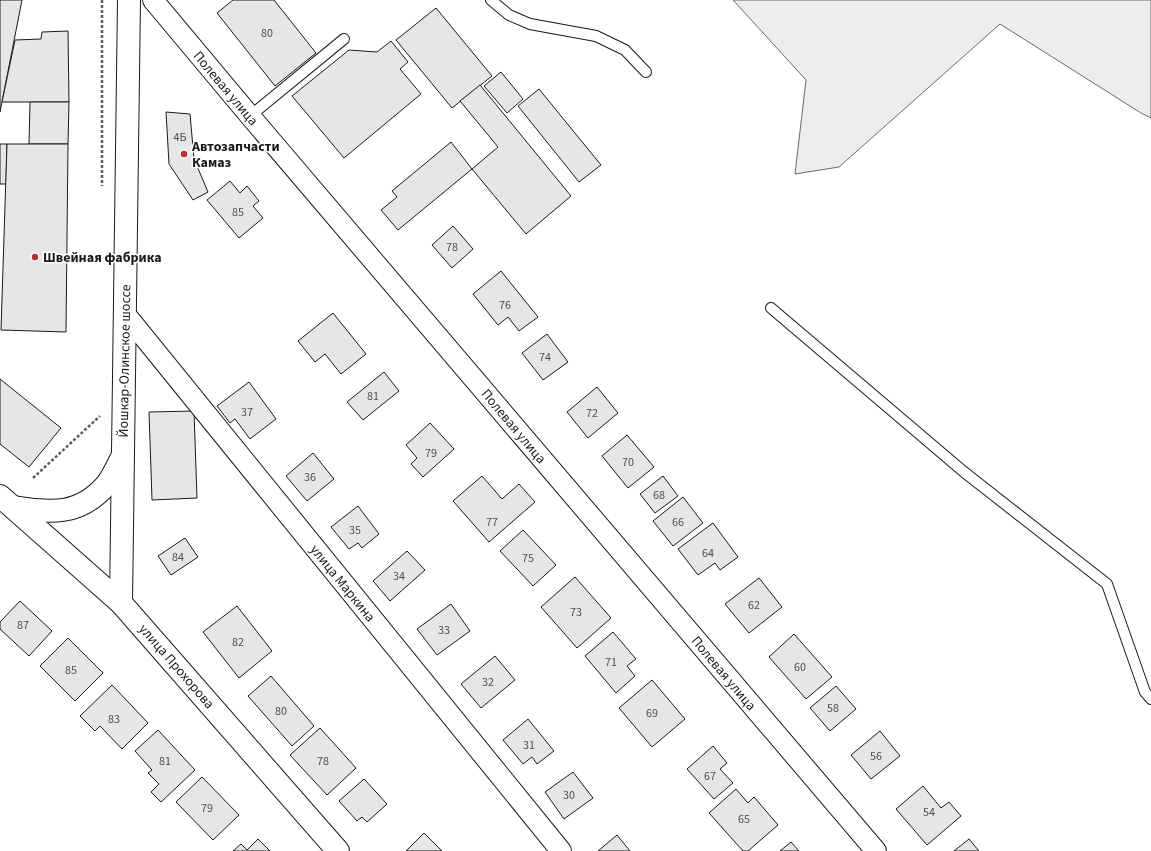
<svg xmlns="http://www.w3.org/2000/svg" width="1151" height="851" viewBox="0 0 1151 851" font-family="'Source Sans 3',sans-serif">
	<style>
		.built { fill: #ededed; stroke: #6a6a6a }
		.building { fill: #e6e6e6; stroke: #1a1a1a }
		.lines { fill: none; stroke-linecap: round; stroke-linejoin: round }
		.lane-casing { stroke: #1a1a1a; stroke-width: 12 }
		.street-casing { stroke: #1a1a1a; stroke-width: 22 }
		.secondary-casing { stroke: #1a1a1a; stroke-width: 24 }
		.primary-casing { stroke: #1a1a1a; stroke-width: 24 }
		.path { stroke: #5f5f5f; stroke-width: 2.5; stroke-dasharray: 3 2; stroke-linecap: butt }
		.lane { stroke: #fff; stroke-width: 10 }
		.street { stroke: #fff; stroke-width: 20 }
		.secondary { stroke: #fff; stroke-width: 22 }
		.primary { stroke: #fff; stroke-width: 22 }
		.poi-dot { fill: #c62828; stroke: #fff; stroke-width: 1.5 }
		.labels { text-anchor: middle; stroke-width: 3; stroke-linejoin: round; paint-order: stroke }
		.number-label { font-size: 12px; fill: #4d4d4d }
		.street-label { font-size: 14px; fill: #1a1a1a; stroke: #fff }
		.poi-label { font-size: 14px; font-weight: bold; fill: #1a1a1a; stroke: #fff; text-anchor: start }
	</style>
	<rect width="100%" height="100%" fill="#fff"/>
	<polygon class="built" points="733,0 1151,0 1151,118 1141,113 1000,24 839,167 795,174 806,80"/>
	<g class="building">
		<polygon points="0,0 22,0 0,112"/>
		<polygon points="233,0 274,0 316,53 275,86 217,13"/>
		<polygon points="436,8 492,76 452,108 396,40"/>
		<polygon points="68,31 69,102 2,102 15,40 41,39 42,32"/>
		<polygon points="391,41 408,62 400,69 421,94 344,158 292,96 349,50 377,52"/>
		<polygon points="501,72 523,99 507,113 484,86"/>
		<polygon points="480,85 571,196 526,234 472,169 498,147 460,101"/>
		<polygon points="539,89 601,165 579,182 518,106"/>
		<polygon points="30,102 69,102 68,144 29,144"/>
		<polygon points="166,112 190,114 194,159 208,192 193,200 169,164"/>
		<polygon points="451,142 472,169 398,230 381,210 397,197 392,191"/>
		<polygon points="0,144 7,144 6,184 0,184"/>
		<polygon points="7,144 68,144 66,332 1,330"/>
		<polygon points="230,181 240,193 247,186 259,201 253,206 263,218 239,238 207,200"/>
		<polygon points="453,226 473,249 452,268 432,245"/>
		<polygon points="501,271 538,317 519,331 508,317 498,325 473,294"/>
		<polygon points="333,313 366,354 341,374 325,354 315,362 298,341"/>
		<polygon points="547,334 568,362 543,380 522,353"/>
		<polygon points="384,372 399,391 363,420 347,402"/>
		<polygon points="0,379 61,428 29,467 0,444"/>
		<polygon points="249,382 276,419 250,439 235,419 230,423 217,406"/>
		<polygon points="597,387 618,413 588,438 567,412"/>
		<polygon points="194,411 197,498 152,500 149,412"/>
		<polygon points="430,423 454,449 423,477 411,464 417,458 406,445"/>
		<polygon points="627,435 654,467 628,488 602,456"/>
		<polygon points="313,453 334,479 307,501 286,476"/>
		<polygon points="482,476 502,499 519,484 535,502 489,542 453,501"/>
		<polygon points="663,476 678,496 655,513 640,494"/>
		<polygon points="683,497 703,523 673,546 653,521"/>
		<polygon points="358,506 379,534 362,548 358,543 349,549 331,527"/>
		<polygon points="713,523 738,557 720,570 715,563 698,575 678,549"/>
		<polygon points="523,530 556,565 533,586 500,551"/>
		<polygon points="185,538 198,557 171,575 158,556"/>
		<polygon points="407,551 425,570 390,601 373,581"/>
		<polygon points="575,577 611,618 577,648 541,607"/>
		<polygon points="759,578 782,607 749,633 725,604"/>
		<polygon points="20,601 52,631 29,656 0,629 0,622"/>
		<polygon points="451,604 470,631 437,655 417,629"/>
		<polygon points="237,606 272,651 239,678 203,632"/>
		<polygon points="613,632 636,659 627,666 635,676 616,693 585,656"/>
		<polygon points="794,634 832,677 806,699 769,657"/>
		<polygon points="68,638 103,673 75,701 40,666"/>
		<polygon points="495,656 515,680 481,708 461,684"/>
		<polygon points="271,676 314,726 292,746 248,696"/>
		<polygon points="652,680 685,719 652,747 619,708"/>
		<polygon points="112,685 148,723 122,749 100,726 95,731 80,716"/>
		<polygon points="836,686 856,709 830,731 810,708"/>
		<polygon points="528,719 554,751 537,764 532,757 523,764 503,740"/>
		<polygon points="320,728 356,768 327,795 290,755"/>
		<polygon points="158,730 195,770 161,802 151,792 159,784 148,773 152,770 135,751"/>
		<polygon points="880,731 900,756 871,779 851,755"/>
		<polygon points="713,746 727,763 720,769 733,783 714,799 687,769"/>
		<polygon points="573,772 593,798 564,819 545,792"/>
		<polygon points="202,777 239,815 213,840 176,802"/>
		<polygon points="364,779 387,804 367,822 362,817 357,821 339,801"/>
		<polygon points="923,786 941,808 949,802 961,816 927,845 896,809"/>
		<polygon points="736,789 748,803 754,797 778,825 748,851 743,851 709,813"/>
		<polygon points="424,833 442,851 406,851"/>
		<polygon points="617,835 630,851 598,851"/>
		<polygon points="258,839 270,851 233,851 241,844 247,850"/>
		<polygon points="969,839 979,851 954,851"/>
		<polygon points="791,842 799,851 780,851"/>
	</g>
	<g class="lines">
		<g class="lane-casing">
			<g id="lane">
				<polyline points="491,0 509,15 530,24 596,36 625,50 646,72"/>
				<polyline points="250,116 344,39"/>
				<polyline points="771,308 964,472 1107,584 1145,692 1151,699"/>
			</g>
		</g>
		<g class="street-casing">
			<g id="street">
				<polyline points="153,0 250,116 876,851"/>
				<polyline points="126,315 561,851"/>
			</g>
		</g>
		<g class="secondary-casing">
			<g id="secondary">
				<polyline points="0,496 121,603"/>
				<path d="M13 507C51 513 80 516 107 484 113 476 118 465 122 457"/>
			</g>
		</g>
		<g class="primary-casing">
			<polyline id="primary" points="129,0 121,603 338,851"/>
		</g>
		<g class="path">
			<polyline points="102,0 102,186"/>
			<polyline points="33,478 100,416"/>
		</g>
		<use href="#lane" class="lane"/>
		<use href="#street" class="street"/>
		<use href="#secondary" class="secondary"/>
		<use href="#primary" class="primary"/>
	</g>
	<g class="poi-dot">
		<circle cx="184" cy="154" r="4"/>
		<circle cx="35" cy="257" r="4"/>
	</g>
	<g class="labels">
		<g class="number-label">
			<text x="267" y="37">80</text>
			<text x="180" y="141">4Б</text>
			<text x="238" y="216">85</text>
			<text x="452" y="251">78</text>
			<text x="505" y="309">76</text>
			<text x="545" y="361">74</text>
			<text x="373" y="400">81</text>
			<text x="247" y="416">37</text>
			<text x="592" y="417">72</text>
			<text x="431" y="457">79</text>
			<text x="628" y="466">70</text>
			<text x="310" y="481">36</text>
			<text x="659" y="499">68</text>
			<text x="492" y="526">77</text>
			<text x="678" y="526">66</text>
			<text x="355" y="534">35</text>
			<text x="708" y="557">64</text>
			<text x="178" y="561">84</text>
			<text x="528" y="562">75</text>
			<text x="399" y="580">34</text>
			<text x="754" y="609">62</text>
			<text x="576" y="616">73</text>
			<text x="23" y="629">87</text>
			<text x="444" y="634">33</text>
			<text x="238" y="646">82</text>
			<text x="611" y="666">71</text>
			<text x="800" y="671">60</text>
			<text x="71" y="674">85</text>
			<text x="488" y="686">32</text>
			<text x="833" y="712">58</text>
			<text x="281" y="715">80</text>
			<text x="652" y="717">69</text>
			<text x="114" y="723">83</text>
			<text x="529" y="749">31</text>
			<text x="876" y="760">56</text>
			<text x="165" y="765">81</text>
			<text x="323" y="765">78</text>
			<text x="710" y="780">67</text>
			<text x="569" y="799">30</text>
			<text x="207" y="812">79</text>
			<text x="929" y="816">54</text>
			<text x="744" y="823">65</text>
		</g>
		<g class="street-label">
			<text transform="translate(226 88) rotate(50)" y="5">Полевая улица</text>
			<text transform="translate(124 361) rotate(-89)" y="5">Йошкар-Олинское шоссе</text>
			<text transform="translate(514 426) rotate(50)" y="5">Полевая улица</text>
			<text transform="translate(343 583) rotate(51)" y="5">улица Маркина</text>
			<text transform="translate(177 666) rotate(49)" y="5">улица Прохорова</text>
			<text transform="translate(724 673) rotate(50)" y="5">Полевая улица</text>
		</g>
		<g class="poi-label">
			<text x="192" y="151">Автозапчасти<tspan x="192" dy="16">Камаз</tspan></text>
			<text x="43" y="262">Швейная фабрика</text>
		</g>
	</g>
</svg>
